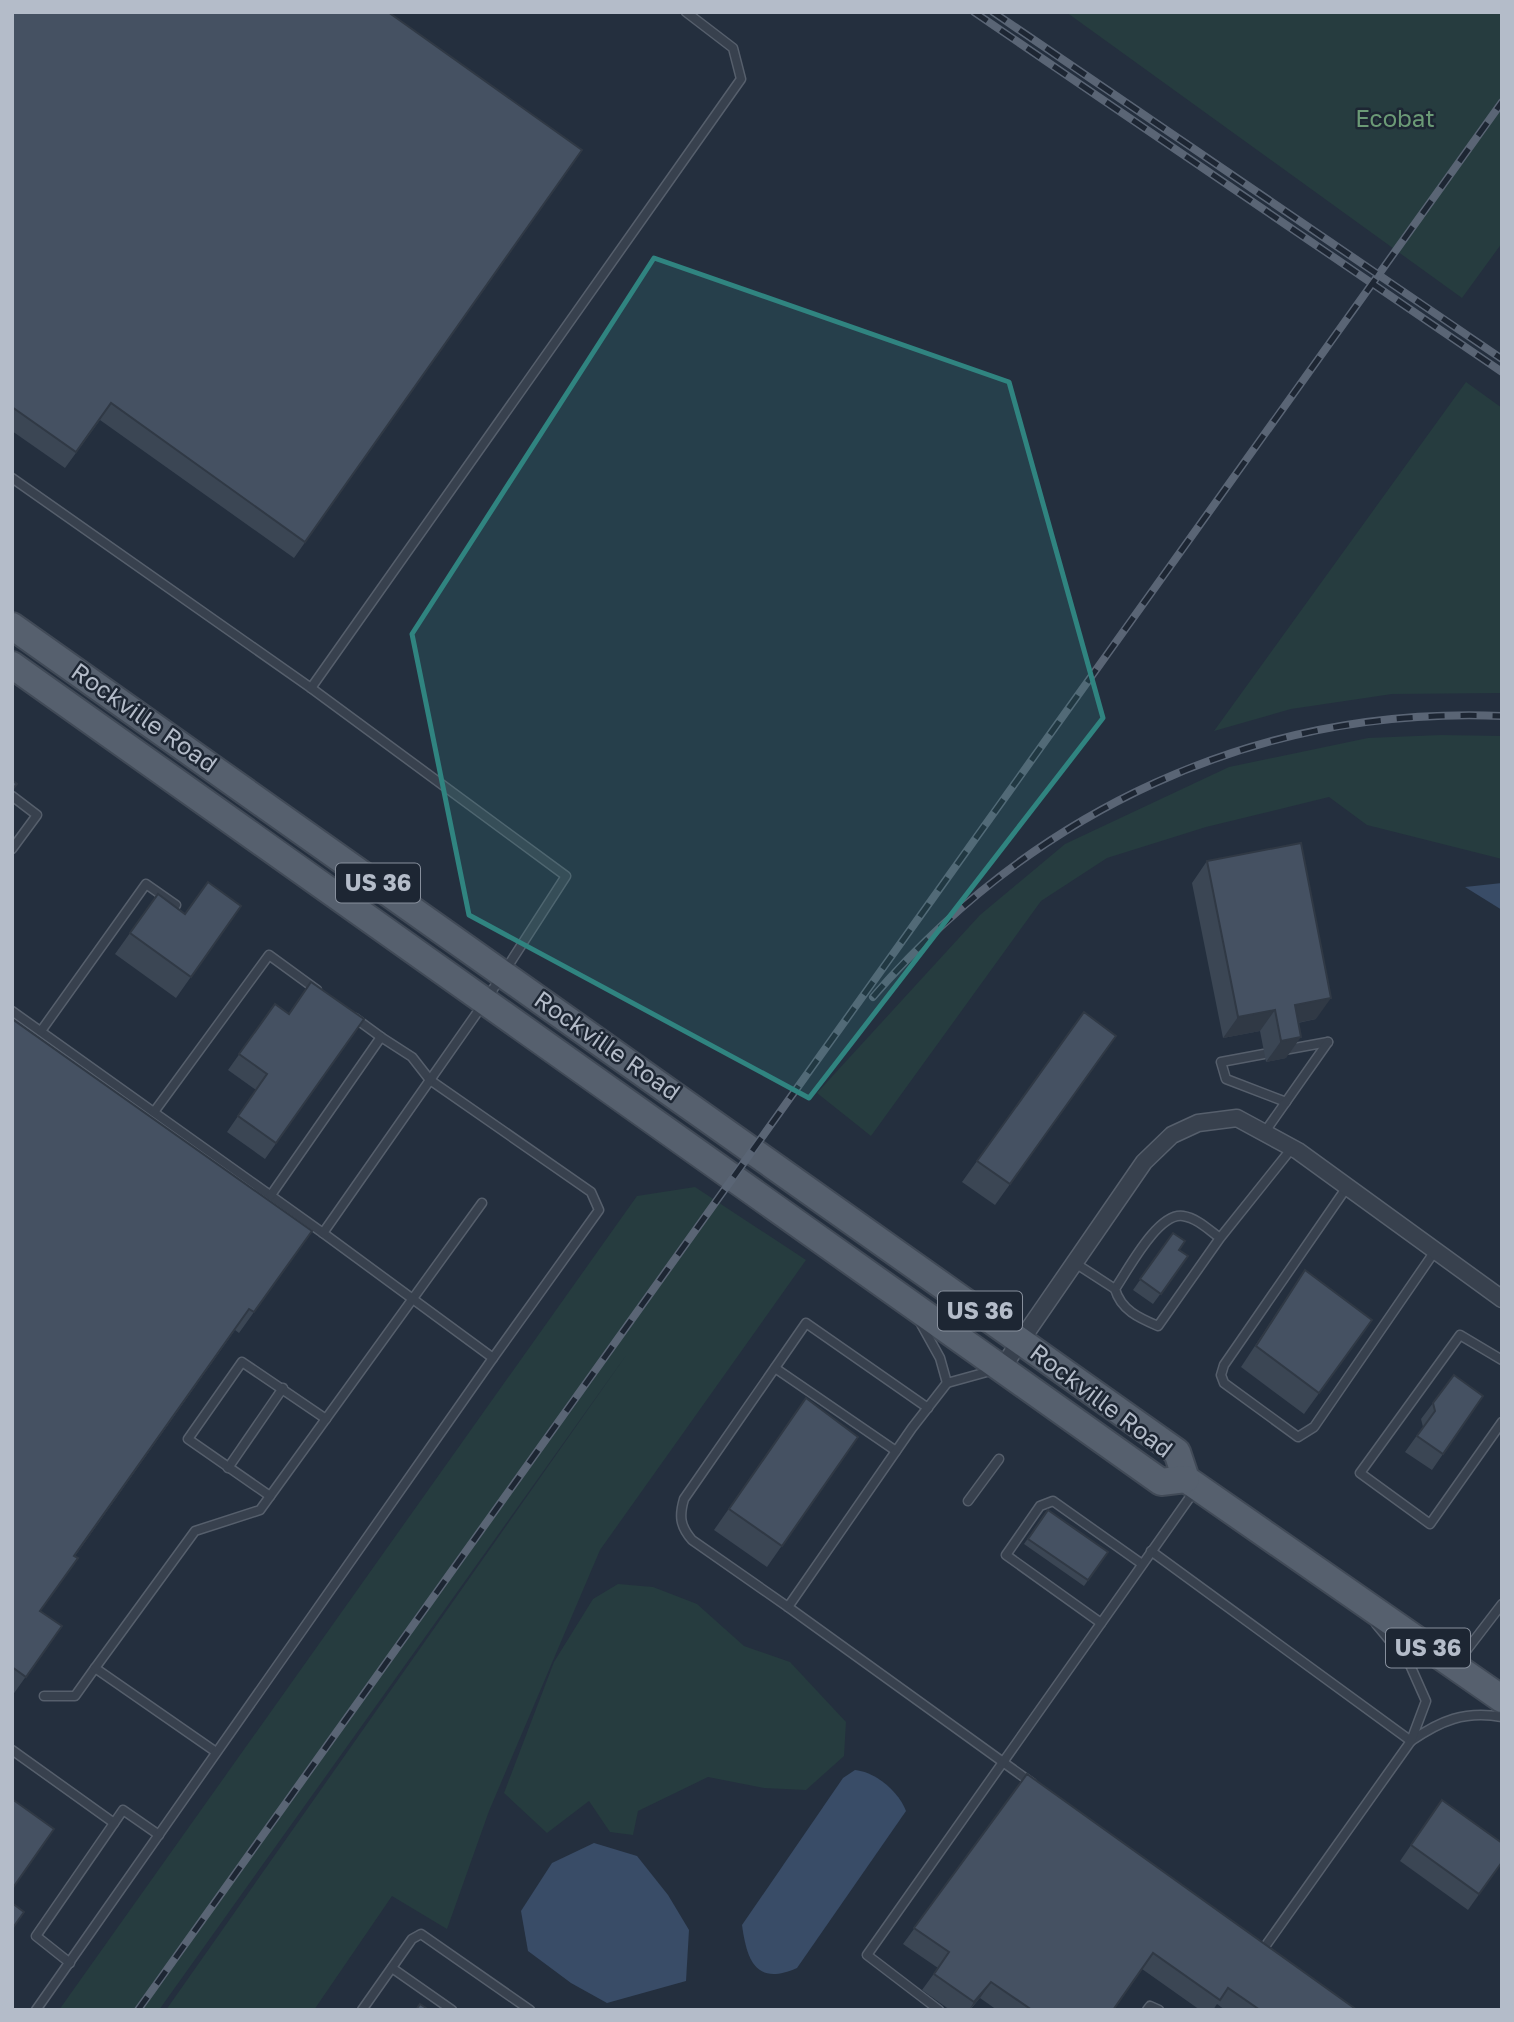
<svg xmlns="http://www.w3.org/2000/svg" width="1514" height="2022" viewBox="0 0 1514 2022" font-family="'Golos Text',sans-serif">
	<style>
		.green { fill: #263c3f }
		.water { fill: #394c67 }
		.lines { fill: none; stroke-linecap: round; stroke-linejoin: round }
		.service-casing { stroke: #565f6c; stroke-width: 11 }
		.minor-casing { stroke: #565f6c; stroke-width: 19 }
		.primary-casing { stroke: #414a57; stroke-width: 30 }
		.service { stroke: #38414e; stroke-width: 8 }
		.minor { stroke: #38414e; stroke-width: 16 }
		.primary { stroke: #56606e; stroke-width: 26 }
		.rail-casing { stroke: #5a6575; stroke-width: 8 }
		.rail { stroke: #1d2633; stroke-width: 5; stroke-dasharray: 16; stroke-linecap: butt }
		.wall { fill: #3b4654 }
		.shaded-wall { fill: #303945 }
		.building { fill: #455162; stroke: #303945; stroke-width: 2 }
		.marked { fill: #308480; fill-opacity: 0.2; stroke: #308480; stroke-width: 5; stroke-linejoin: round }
		.labels { text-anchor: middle; stroke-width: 5; stroke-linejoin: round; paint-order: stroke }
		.shield { fill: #1d2633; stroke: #878f9c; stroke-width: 2 }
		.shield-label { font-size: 23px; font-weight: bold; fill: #b4bcc9 }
		.park-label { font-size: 24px; fill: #6b9a76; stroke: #1d2633 }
		.street-label { font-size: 24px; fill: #b4bcc9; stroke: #1d2633 }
	</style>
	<rect width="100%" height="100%" fill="#242f3e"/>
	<g class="green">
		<polygon points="1066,12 1502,12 1502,243 1462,298"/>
		<polygon points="1466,382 1502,408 1502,693 1392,694 1291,709 1214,731"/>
		<polygon points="1441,735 1502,736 1502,859 1367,825 1329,797 1206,827 1107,858 1041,901 871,1136 817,1093 980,915 1065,844 1229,767 1368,738"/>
		<polygon points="695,1187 806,1260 600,1550 489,1811 447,1929 392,1896 314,2010 166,2010 627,1354 159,2010 59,2010 637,1196"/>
		<polygon points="618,1584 653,1587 697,1604 744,1646 790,1662 846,1722 844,1756 806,1790 764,1788 708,1777 638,1811 633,1835 610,1832 589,1801 547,1833 504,1793 554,1662 593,1599"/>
	</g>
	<g class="water">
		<polygon points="1502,883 1502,910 1465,887"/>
		<path d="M855 1770C876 1772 899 1792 906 1811L797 1968C756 1986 747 1961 742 1925L843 1778Z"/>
		<polygon points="594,1843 637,1856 668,1895 689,1930 686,1981 607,2003 571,1983 528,1951 521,1911 552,1863"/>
	</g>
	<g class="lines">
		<g class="service-casing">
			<g id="service">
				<polyline points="12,478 311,688 741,79 733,48 686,12"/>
				<polyline points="12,796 37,815 12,849"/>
				<polyline points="12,1011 323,1233"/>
				<polyline points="355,1018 381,1037"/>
				<polyline points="41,1031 146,884 176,905"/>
				<polyline points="1284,1050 1328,1042"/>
				<polyline points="1264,1054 1221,1062 1226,1079 1286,1102"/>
				<polyline points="154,1112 269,955 317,990"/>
				<polyline points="1264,1133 1328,1042"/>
				<polyline points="1347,1187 1224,1365 1221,1375 1224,1383 1298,1437 1314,1427 1435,1251"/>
				<polyline points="271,1195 381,1037 412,1057 430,1080 591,1192 599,1210 493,1358"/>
				<path d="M1220 1238C1209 1230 1197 1218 1183 1216 1158 1212 1128 1270 1115 1289 1121 1310 1139 1318 1158 1326L1220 1238 1292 1148"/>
				<polyline points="1075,1263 1115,1289"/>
				<polyline points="920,1322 940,1358 947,1383"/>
				<polyline points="1502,1360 1460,1335 1360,1473 1430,1524 1502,1422"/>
				<polyline points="775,1368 896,1451"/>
				<polyline points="994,1370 947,1383 912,1428 788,1607 1032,1783"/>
				<polyline points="228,1468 283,1388"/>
				<polyline points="270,1496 188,1439 242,1362 326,1419"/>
				<polyline points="968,1501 999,1459"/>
				<polyline points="1151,1551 1411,1741"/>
				<path d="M788 1607 692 1540C680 1526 679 1516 684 1499L806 1323 928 1408"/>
				<polyline points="1101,1623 1006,1555 1040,1506 1053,1501 1142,1564"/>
				<polyline points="1456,1664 1502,1604"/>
				<polyline points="44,1696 75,1696 95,1668"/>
				<path d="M1411 1741C1440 1721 1465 1710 1502 1717"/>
				<polyline points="12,1750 114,1823"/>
				<polyline points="216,1752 95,1668 195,1531 260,1510 482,1203"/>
				<polyline points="1264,1948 1411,1741 1426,1701 1410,1665 1376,1624"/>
				<polyline points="70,1963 36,1936 123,1810 159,1835"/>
				<polyline points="392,1968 452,2010"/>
				<polyline points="36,2010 493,1358 323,1233 486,1000 566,876 311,688"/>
				<polyline points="362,2010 412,1939 421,1934 530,2010"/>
				<polyline points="939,2010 867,1955 1195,1490"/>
				<polyline points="1147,2010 1150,2006 1159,2010"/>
			</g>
		</g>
		<g class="minor-casing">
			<polyline id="minor" points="1002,1368 1144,1162 1172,1135 1198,1123 1237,1118 1298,1151 1502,1299"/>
		</g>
		<g class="primary-casing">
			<g id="primary">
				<polyline points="12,626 1177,1452 1186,1479 1502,1699"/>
				<polyline points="12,665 1161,1482 1186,1479"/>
			</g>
		</g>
		<use href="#service" class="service"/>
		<use href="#minor" class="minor"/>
		<use href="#primary" class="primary"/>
		<g class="rail-casing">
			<g id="rail">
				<polyline points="974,12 1502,372"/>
				<polyline points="993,12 1502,359"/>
				<path d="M873 997C1034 811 1254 706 1502 716"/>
				<polyline points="138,2010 1502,102"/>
			</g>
		</g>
		<use href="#rail" class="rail"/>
	</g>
	<g class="wall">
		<polygon points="12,12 582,150 294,558 100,420 65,468 12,431"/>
		<polygon points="1207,861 1316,1019 1298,1023 1286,1058 1266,1062 1260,1031 1223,1038 1192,883"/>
		<polygon points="158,894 185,914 241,906 176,998 115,954"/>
		<polygon points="275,1004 289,1014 364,1019 265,1159 227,1132 256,1090 228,1070"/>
		<polygon points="1084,1012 1116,1036 995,1205 962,1182"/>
		<polygon points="12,1019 312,1231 239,1333 235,1330 75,1556 40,1611 62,1626 12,1696"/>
		<polygon points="1173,1233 1179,1250 1188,1256 1153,1304 1133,1290"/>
		<polygon points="1305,1270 1372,1320 1304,1414 1241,1367"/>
		<polygon points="1483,1396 1432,1470 1405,1452 1423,1427 1421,1419 1433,1403"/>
		<polygon points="806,1398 858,1437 767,1567 714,1530"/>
		<polygon points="1048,1510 1108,1552 1084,1586 1024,1544"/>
		<polygon points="1027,1774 1357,2010 1225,2010 1217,2004 1213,2010 1200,2010 1142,1969 1113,2010 997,2010 980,1998 970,2010 950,2010 922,1990 938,1968 903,1944"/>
		<polygon points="1442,1800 1502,1862 1468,1910 1400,1861"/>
	</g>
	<g class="shaded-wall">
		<polygon points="1331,998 1316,1019 1280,1026 1295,1005"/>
		<polygon points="1275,1010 1260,1031 1223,1038 1238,1017"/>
		<polygon points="1301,1037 1286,1058 1266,1062 1281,1041"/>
		<polygon points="991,1982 980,1998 969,2010 974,2002"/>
	</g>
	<g class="building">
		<polygon points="12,12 388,12 582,150 305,542 111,403 76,452 12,407"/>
		<polygon points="12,780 17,784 12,790"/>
		<polygon points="1301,843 1331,998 1295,1005 1301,1037 1281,1041 1275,1010 1238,1017 1207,861"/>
		<polygon points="208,882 241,906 191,977 130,933 158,894 185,914"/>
		<polygon points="311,982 364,1019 276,1143 238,1116 267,1074 239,1054 275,1004 289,1014"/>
		<polygon points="1084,1012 1116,1036 1010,1184 977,1161"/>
		<polygon points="12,1019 312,1231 254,1312 249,1309 74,1556 78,1558 40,1611 62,1626 26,1677 12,1667"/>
		<polygon points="1173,1233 1185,1241 1179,1250 1188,1256 1161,1294 1140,1279"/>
		<polygon points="1305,1270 1372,1320 1319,1393 1256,1346"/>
		<polygon points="1454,1375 1483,1396 1443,1454 1417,1436 1435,1411 1433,1403"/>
		<polygon points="806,1398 858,1437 782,1546 729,1509"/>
		<polygon points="1048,1510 1108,1552 1088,1580 1028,1539"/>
		<polygon points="1027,1774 1357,2010 1260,2010 1228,1988 1220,2000 1153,1953 1113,2010 1032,2010 991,1982 974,2002 934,1974 949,1952 914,1928"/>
		<polygon points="12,1799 54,1829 12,1889"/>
		<polygon points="1442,1800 1502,1843 1502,1862 1479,1894 1411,1845"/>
		<polygon points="12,1903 24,1912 12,1929"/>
		<polygon points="420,2004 429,2010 416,2010"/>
	</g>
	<path class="marked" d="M654 258 1009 382 1103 718 809 1098 469 915 412 634Z"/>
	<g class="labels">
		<g class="shield">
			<rect x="336" y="863.5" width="84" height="39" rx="5"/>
			<rect x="938" y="1291.5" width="84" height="39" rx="5"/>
			<rect x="1386" y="1628.5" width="84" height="39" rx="5"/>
		</g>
		<g class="shield-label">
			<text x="378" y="891">US 36</text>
			<text x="980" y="1319">US 36</text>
			<text x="1428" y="1656">US 36</text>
		</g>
		<g class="park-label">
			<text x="1395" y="127">Ecobat</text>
		</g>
		<g class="street-label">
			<text transform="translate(144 718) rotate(35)" y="8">Rockville Road</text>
			<text transform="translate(607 1046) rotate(35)" y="8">Rockville Road</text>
			<text transform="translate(1101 1401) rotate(37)" y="8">Rockville Road</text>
		</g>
	</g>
	<rect width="1514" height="2022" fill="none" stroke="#b4bcc9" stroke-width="28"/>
</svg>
